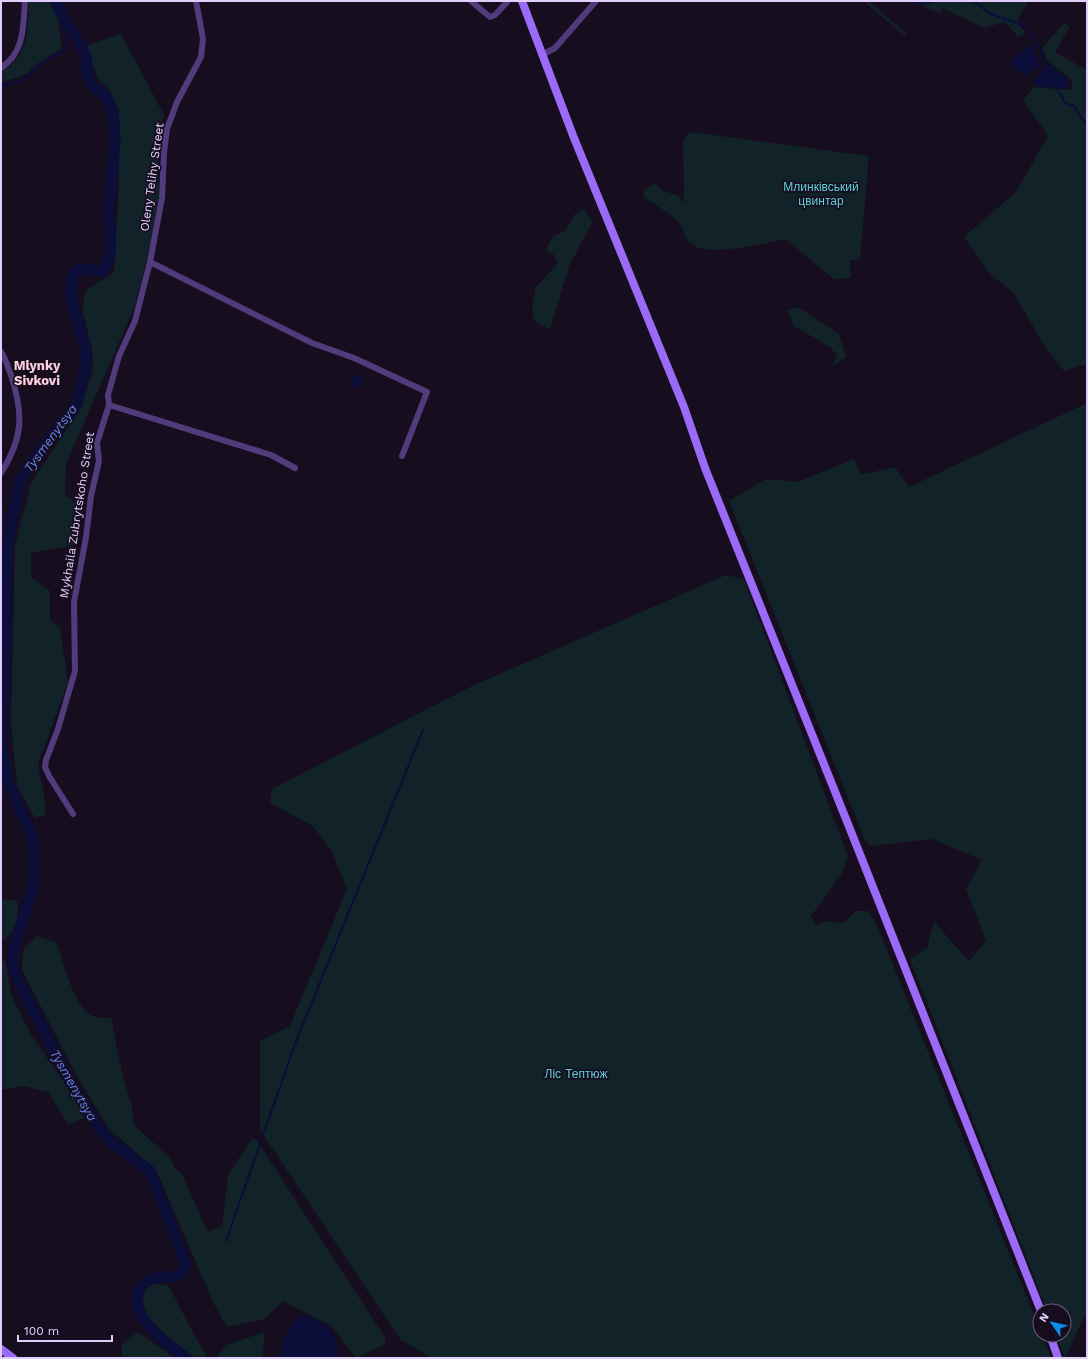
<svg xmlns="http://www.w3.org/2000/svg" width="1088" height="1359" viewBox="0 0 1088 1359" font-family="'Work Sans',sans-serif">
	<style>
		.green { fill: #112228 }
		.water { fill: #0c0e3a }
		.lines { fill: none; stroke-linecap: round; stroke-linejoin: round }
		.stream { stroke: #0c0e3a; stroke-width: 2 }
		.river { stroke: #0c0e3a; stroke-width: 11 }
		.street { stroke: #523b7b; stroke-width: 6 }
		.secondary { stroke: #9b6bf7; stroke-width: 8 }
		.labels { text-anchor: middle; stroke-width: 3.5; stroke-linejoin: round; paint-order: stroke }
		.street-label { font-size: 12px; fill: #e2cefc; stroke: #160e1f }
		.park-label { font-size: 12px; fill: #5fd0d8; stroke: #160e1f }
		.neighbourhood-label { font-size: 13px; font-weight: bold; fill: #fcd0de; stroke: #160e1f }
		.water-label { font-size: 13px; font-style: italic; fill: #6283f6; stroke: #160e1f }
	</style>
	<rect width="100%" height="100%" fill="#160e1f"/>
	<g class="green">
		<path d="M29 1H52L58 18 62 48 34 66 28 73 19 77 1 82V71C29 58 28 28 29 1Z"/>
		<polygon points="868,1 907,34 905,36 866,3"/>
		<polygon points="923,1 1029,1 1017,19 1025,33 1018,37 1005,22 984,28 942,8 940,13 927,9 922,4"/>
		<polygon points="1064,23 1070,26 1055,52 1087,70 1087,364 1064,371 1044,345 1013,292 990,274 964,237 1016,192 1048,136 1023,100 1034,87 1070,90 1073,81 1047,60 1042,48"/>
		<polygon points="121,34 164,115 158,141 159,213 150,248 134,308 66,464 65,495 83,508 74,545 31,553 31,577 50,591 50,620 60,628 68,682 38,764 46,806 45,815 35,818 17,786 11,724 15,545 31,483 82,406 93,370 92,349 82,310 85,291 114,272 119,185 119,112 110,90 97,78 87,45"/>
		<path d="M691 132 869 156 860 259 850 260 851 278 834 279 785 239C765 243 704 259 689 242 684 237 684 228 679 223 670 213 655 205 644 197V190L655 183 662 190 681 197V201L684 202 683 139Z"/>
		<polygon points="583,209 593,221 569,266 550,329 540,325 534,320 532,307 536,287 558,263 554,255 546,250 553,236 565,231 574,215"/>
		<polygon points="798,307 839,334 846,357 832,366 837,355 830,347 794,326 787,310"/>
		<polygon points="1087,403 1087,1311 1065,1358 1056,1335 1064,1335 1064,1311 1047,1311 910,959 927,948 934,922 969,961 986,941 966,889 982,860 932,839 871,846 865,840 729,501 766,479 797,482 854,459 861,475 895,467 909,487"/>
		<polygon points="726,575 744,579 848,856 842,874 811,916 816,925 828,921 843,923 856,911 868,911 877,925 1040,1330 1040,1335 1042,1335 1051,1358 431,1358 400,1339 260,1130 260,1041 290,1026 347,889 332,852 313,826 270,803 272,789 472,686"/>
		<path d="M1 899 17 901C20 916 15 934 1 941Z"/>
		<path d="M37 936 57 943C62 960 75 1006 89 1014 96 1019 103 1018 111 1018L123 1078 131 1103 134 1125 169 1157 177 1171 182 1174 208 1232 222 1226 228 1175 251 1140 256 1139 386 1339 384 1345 356 1358 331 1326 283 1301 264 1319 227 1327 214 1304 156 1170 109 1129 78 1078 22 970 23 950Z"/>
		<polygon points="5,960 11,994 31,1035 69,1089 84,1117 69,1125 48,1092 23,1086 1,1090 1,962"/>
		<polygon points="160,1284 169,1286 194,1335 206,1354 205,1358 195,1358 158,1329 146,1314 143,1301 145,1291 151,1285"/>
		<polygon points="138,1332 175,1358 122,1358 122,1344"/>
		<polygon points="264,1332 263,1358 216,1358 226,1345"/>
	</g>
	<g class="water">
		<path d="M1030 45H1032L1040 66 1029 75C1020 73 1016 72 1011 64L1012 60Z"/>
		<polygon points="1045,60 1069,81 1068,86 1065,89 1036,86 1034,84 1035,80 1045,66"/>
		<circle cx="357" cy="381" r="6"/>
		<path d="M302 1315C329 1323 337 1330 338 1358H281C281 1339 287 1328 302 1315Z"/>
	</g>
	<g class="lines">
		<g class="stream">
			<polyline points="914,1 924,4 935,1"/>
			<polyline points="973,1 991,14 1019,24 1035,37 1046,62"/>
			<polyline points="1,85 23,80 31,73 36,66 64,51 66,46 62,17"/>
			<polyline points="1056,86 1065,103 1074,106 1087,126"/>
			<polyline points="1087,223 1087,236"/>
			<polyline points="226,1241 295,1044 423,730"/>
		</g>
		<g class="river">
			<path d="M1 740 6 641 7 554 13 513 21 479 35 456 74 409 78 400 84 373 86 351 71 299 72 277 75 271 80 269 102 272C116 252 109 235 109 211 109 178 121 141 111 108 106 91 102 96 93 86 85 77 89 64 85 54 77 35 63 20 55 1"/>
			<path d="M1 745 8 781 34 841V886L14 946 12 963 18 980 69 1080 99 1128 112 1143 150 1171 177 1240 185 1264 184 1272C171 1282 161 1273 149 1280 112 1304 167 1344 186 1358"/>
		</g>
		<g class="street">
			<polyline points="471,1 490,17 495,15 508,1"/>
			<polyline points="544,54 555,48 596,1"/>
			<path d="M1 68C25 52 23 26 25 1"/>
			<polyline points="150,262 312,343 354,358 427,392 402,456"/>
			<path d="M1 352C6 359 8 368 11 375 24 415 23 438 1 473"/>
			<polyline points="109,405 271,455 295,468"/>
			<polyline points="73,814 49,776 45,767 46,760 58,729 75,671 74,602 86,537 91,496 99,461 97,443 109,405 108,395 119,356 135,321 150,262 162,198 164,153 167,129 177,102 201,57 203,39 196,1"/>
		</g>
		<g class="secondary">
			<polyline points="522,1 574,138 684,407 705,468 848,824 1041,1311"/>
			<polyline points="1050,1335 1058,1358"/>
			<polyline points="1,1349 13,1358"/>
		</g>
	</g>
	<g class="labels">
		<g class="street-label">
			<text transform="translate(152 177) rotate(-82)" y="4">Oleny Telihy Street</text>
			<text transform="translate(77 515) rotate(-81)" y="4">Mykhaila Zubrytskoho Street</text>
		</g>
		<g class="park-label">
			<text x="821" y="191">Млинківський<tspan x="821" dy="14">цвинтар</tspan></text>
			<text x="576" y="1078">Ліс Тептюж</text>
		</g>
		<g class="neighbourhood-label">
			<text x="37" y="370">Mlynky<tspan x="37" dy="15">Sivkovi</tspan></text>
		</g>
		<g class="water-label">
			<text transform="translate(50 438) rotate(-54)" y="5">Tysmenytsya</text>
			<text transform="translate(74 1085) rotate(60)" y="5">Tysmenytsya</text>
		</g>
	</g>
	<rect width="1088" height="1359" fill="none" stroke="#e2cefc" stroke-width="4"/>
	<g transform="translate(1052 1323) rotate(304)"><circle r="19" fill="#160e1f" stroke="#685b77"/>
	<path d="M0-3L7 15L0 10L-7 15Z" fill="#0d8eea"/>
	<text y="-6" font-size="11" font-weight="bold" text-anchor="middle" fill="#e2cefc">N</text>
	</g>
	<path d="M18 1335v6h94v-6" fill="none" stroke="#e2cefc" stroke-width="2"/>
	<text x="24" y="1335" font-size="12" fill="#e2cefc" stroke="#160e1f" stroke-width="3" paint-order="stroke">100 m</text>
</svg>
